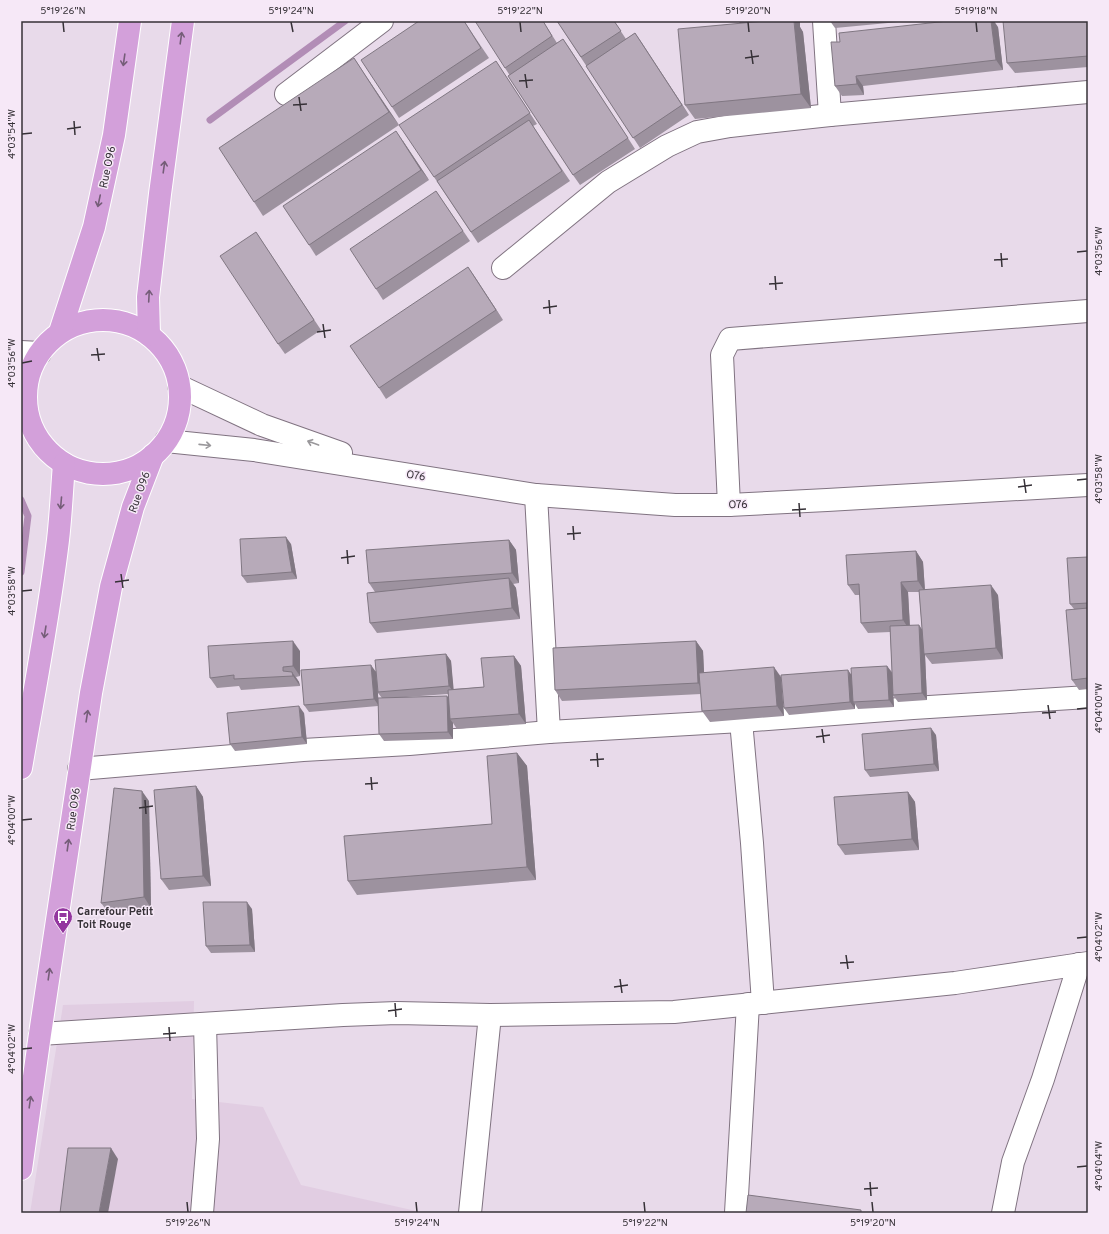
<svg xmlns="http://www.w3.org/2000/svg" width="1109" height="1234" viewBox="0 0 1109 1234" font-family="Overpass,sans-serif">
	<style>
		.built { fill: #e1cde2 }
		.lines { fill: none; stroke-linecap: round; stroke-linejoin: round }
		.stream { stroke: #b28db6; stroke-width: 7 }
		.minor-casing { stroke: #807381; stroke-width: 24 }
		.major-casing { stroke: #fff; stroke-width: 24 }
		.minor { stroke: #fff; stroke-width: 22 }
		.major { stroke: #d3a0da; stroke-width: 22 }
		.wall { fill: #9d929f; fill-rule: evenodd }
		.shaded-wall { fill: #807782 }
		.building { fill: #b7aab9; stroke: #807782 }
		.oneway { stroke: #755d78 }
		.oneway2 { stroke: #9a989b }
		.ticks { fill: none; stroke: #363137; stroke-width: 1.5 }
		.labels { text-anchor: middle; stroke-width: 3; stroke-linejoin: round; paint-order: stroke }
		.street-label { font-size: 11px; fill: #363137; stroke: #f6e8f7 }
		.poi-label { font-size: 11px; font-weight: bold; fill: #363137; stroke: #f6e8f7; text-anchor: start }
		.neatline { fill: none; stroke: #363137; stroke-width: 1.5 }
		.ticks-label { font-size: 10px; text-anchor: middle; fill: #363137 }
	</style>
	<rect width="100%" height="100%" fill="#e8daea"/>
	<polygon class="built" points="194,1001 192,1099 263,1107 301,1185 425,1213 30,1213 63,1005"/>
	<g class="lines">
		<g class="stream">
			<polyline points="210,120 345,21"/>
			<polyline points="21,500 28,516 21,572"/>
		</g>
		<g class="minor-casing">
			<g id="minor">
				<polyline points="824,21 830,115"/>
				<polyline points="286,94 382,21"/>
				<polyline points="503,268 608,182 667,146 697,132 730,126 830,115 1088,92"/>
				<polyline points="21,352 40,353"/>
				<polyline points="179,386 262,425 341,453"/>
				<polyline points="21,413 28,417"/>
				<polyline points="166,441 254,450 536,495 675,505 729,505 827,500 1088,485"/>
				<polyline points="536,495 549,732"/>
				<polyline points="729,505 722,355 730,339 1088,311"/>
				<polyline points="741,721 752,843 763,1003"/>
				<polyline points="79,769 303,750 409,744 549,732 741,721 913,708 1088,697"/>
				<polyline points="40,1034 343,1015 397,1013 490,1015 674,1012 955,983 1088,963"/>
				<polyline points="202,1213 208,1139 205,1024"/>
				<polyline points="470,1213 490,1015"/>
				<polyline points="736,1213 748,1004"/>
				<polyline points="1003,1213 1013,1162 1043,1079 1079,964"/>
			</g>
		</g>
		<g class="major-casing">
			<g id="major">
				<circle cx="103" cy="397" r="77"/>
				<polyline points="60,332 94,227 114,135 130,21"/>
				<polyline points="149,335 148,297 160,194 183,21"/>
				<path d="M21 768C34 692 49 616 58 540 61 514 62 489 64 464"/>
				<polyline points="21,1169 40,1034 91,693 111,587 133,507 153,455"/>
			</g>
		</g>
		<use href="#minor" class="minor"/>
		<use href="#major" class="major"/>
	</g>
	<g class="wall">
		<polygon points="419,21 464,21 489,58 399,118 392,107"/>
		<polygon points="543,21 557,43 563,39 635,149 580,185 573,175 505,68"/>
		<polygon points="557,21 614,21 626,39 635,33 689,115 640,148"/>
		<polygon points="830,21 909,21 835,28"/>
		<polygon points="1088,21 1088,67 1015,73 1007,63"/>
		<polygon points="740,23 800,27 803,32 811,108 695,119 685,105"/>
		<polygon points="998,27 1003,70 863,86 864,95 842,96 835,86 840,42"/>
		<polygon points="354,58 399,125 263,216 254,202"/>
		<polygon points="496,61 537,124 533,126 570,181 478,243 434,177"/>
		<polygon points="403,141 429,180 316,256 309,245"/>
		<polygon points="436,191 470,241 383,300 376,289"/>
		<polygon points="256,232 321,330 285,354 278,344"/>
		<polygon points="468,267 503,320 386,399 379,388"/>
		<polygon points="509,540 516,550 519,583 513,584 516,588 520,619 377,633 370,623 375,592 369,583"/>
		<polygon points="291,544 297,579 247,583 242,576"/>
		<path d="M916 551 923 562 925 590 998 595 1003 659 932 664 925 655 927 700 898 702 893 695 894 707 858 709 855 704V709L789 715 784 708 851 675 887 666 892 672 890 632 868 633 861 623 860 595H855L848 585ZM908 592H919L922 630 910 625Z"/>
		<polygon points="1088,557 1088,689 1079,690 1072,680 1074,609 1070,604"/>
		<polygon points="696,641 703,651 704,672 781,677 784,716 710,722 702,711 701,694 562,701 555,690"/>
		<polygon points="300,651 300,676 296,677 299,682 300,686 241,690 239,686 217,688 210,678"/>
		<path d="M446 654 451 661 453 689 484 687 514 656 521 666 526 724 457 729 453 723V739L384 741 379 734 378 706 309 712 304 705 376 671ZM378 693 382 698H378ZM448 694V697H406Z"/>
		<polygon points="304,713 307,744 235,751 230,744"/>
		<polygon points="936,735 939,771 870,777 865,770"/>
		<polygon points="517,753 527,766 536,880 357,895 348,881 492,824"/>
		<polygon points="196,786 203,797 211,886 169,890 161,879"/>
		<polygon points="908,792 915,802 919,850 845,855 838,845"/>
		<polygon points="149,801 151,908 109,913 101,903"/>
		<polygon points="252,909 255,952 211,953 206,946"/>
	</g>
	<g class="shaded-wall">
		<polygon points="794,21 800,21 800,27 803,32 811,108 801,94"/>
		<polygon points="991,21 994,21 998,27 1003,70 996,60"/>
		<polygon points="635,33 642,43 689,115 682,105"/>
		<polygon points="563,39 570,49 635,149 628,138"/>
		<polygon points="354,58 363,72 399,125 389,112"/>
		<polygon points="856,76 863,86 864,95 857,84"/>
		<polygon points="396,131 403,141 429,180 421,170"/>
		<polygon points="468,267 475,277 503,320 496,310"/>
		<polygon points="286,537 291,544 297,579 292,572"/>
		<polygon points="509,540 516,550 519,583 512,573"/>
		<polygon points="916,551 923,562 925,592 918,581"/>
		<polygon points="509,578 516,588 520,619 512,608"/>
		<polygon points="901,582 908,592 910,631 903,620"/>
		<polygon points="991,585 998,595 1003,659 996,648"/>
		<polygon points="919,625 924,632 927,700 922,693"/>
		<polygon points="293,641 300,651 300,676 293,666"/>
		<polygon points="696,641 703,651 705,693 698,683"/>
		<polygon points="446,654 451,661 454,693 449,686"/>
		<polygon points="514,656 521,666 526,724 519,714"/>
		<polygon points="371,665 376,672 379,706 374,699"/>
		<polygon points="887,666 892,673 894,707 889,700"/>
		<polygon points="774,667 781,677 784,716 777,706"/>
		<polygon points="848,670 853,677 853,702 855,704 855,709 850,702"/>
		<polygon points="292,672 299,682 300,686 293,676"/>
		<polygon points="447,696 452,703 450,719 453,723 453,739 448,732"/>
		<polygon points="299,706 304,713 307,744 302,737"/>
		<polygon points="931,728 936,735 939,771 934,764"/>
		<polygon points="517,753 527,766 536,880 527,867"/>
		<polygon points="196,786 203,797 211,886 203,876"/>
		<polygon points="142,791 149,801 151,908 144,897"/>
		<polygon points="908,792 915,802 919,850 912,839"/>
		<polygon points="247,902 252,909 255,952 250,945"/>
		<polygon points="111,1148 118,1159 108,1213 99,1213"/>
	</g>
	<g class="building">
		<polygon points="419,21 464,21 481,48 392,107 361,60"/>
		<polygon points="475,21 543,21 552,36 505,68"/>
		<polygon points="557,21 614,21 621,31 581,57"/>
		<polygon points="740,21 765,21 740,23"/>
		<polygon points="765,21 794,21 801,94 685,105 678,29"/>
		<polygon points="948,21 991,21 996,60 856,76 857,84 835,86 831,42 840,42 839,33"/>
		<polygon points="1003,21 1088,21 1088,56 1007,63"/>
		<polygon points="635,33 682,105 633,138 586,66"/>
		<polygon points="563,39 628,138 573,175 508,76"/>
		<polygon points="354,58 389,112 254,202 219,148"/>
		<polygon points="496,61 530,113 434,177 399,125"/>
		<polygon points="529,120 562,171 471,232 437,181"/>
		<polygon points="396,131 421,170 309,245 283,206"/>
		<polygon points="436,191 463,231 376,289 350,249"/>
		<polygon points="256,232 314,320 278,344 220,256"/>
		<polygon points="468,267 496,310 379,388 350,346"/>
		<polygon points="286,537 292,572 242,576 240,539"/>
		<polygon points="509,540 512,573 369,583 366,550"/>
		<polygon points="916,551 918,581 901,582 903,620 861,623 859,584 848,585 846,555"/>
		<polygon points="1088,557 1088,603 1070,604 1067,558"/>
		<polygon points="509,578 512,608 370,623 367,593"/>
		<polygon points="991,585 996,648 924,654 919,590"/>
		<polygon points="1088,608 1088,678 1072,680 1066,610"/>
		<polygon points="919,625 922,693 893,695 890,626"/>
		<polygon points="293,641 293,666 283,667 283,671 292,672 293,676 234,679 234,675 210,678 208,646"/>
		<polygon points="696,641 698,683 555,690 553,648"/>
		<polygon points="446,654 449,686 378,692 375,660"/>
		<polygon points="514,656 519,714 450,719 448,690 484,687 481,658"/>
		<polygon points="371,665 374,699 304,705 301,670"/>
		<polygon points="887,666 889,700 853,702 851,668"/>
		<polygon points="774,667 777,706 702,711 699,673"/>
		<polygon points="848,670 850,702 784,708 781,675"/>
		<polygon points="447,696 448,732 379,734 378,698"/>
		<polygon points="299,706 302,737 230,744 227,713"/>
		<polygon points="931,728 934,764 865,770 862,734"/>
		<polygon points="517,753 527,867 348,881 344,836 492,824 487,756"/>
		<polygon points="196,786 203,876 161,879 154,790"/>
		<polygon points="114,788 142,791 144,897 101,903"/>
		<polygon points="908,792 912,839 838,845 834,797"/>
		<polygon points="203,902 247,902 250,945 206,946"/>
		<polygon points="68,1148 111,1148 99,1213 60,1213"/>
		<polygon points="748,1195 861,1210 861,1213 746,1213"/>
	</g>
	<defs><path id="oneway-shaft" d="M-6 0H5M1.5-3L5.5 0L1.5 3" fill="none" stroke-width="1.6" stroke-linecap="round" stroke-linejoin="round"/></defs>
	<g class="oneway">
		<use href="#oneway-shaft" transform="translate(181 38) rotate(-82)"/>
		<use href="#oneway-shaft" transform="translate(124 60) rotate(98)"/>
		<use href="#oneway-shaft" transform="translate(164 167) rotate(-82)"/>
		<use href="#oneway-shaft" transform="translate(99 201) rotate(102)"/>
		<use href="#oneway-shaft" transform="translate(149 296) rotate(-87)"/>
		<use href="#oneway-shaft" transform="translate(61 503) rotate(95)"/>
		<use href="#oneway-shaft" transform="translate(45 632) rotate(99)"/>
		<use href="#oneway-shaft" transform="translate(87 716) rotate(-81)"/>
		<use href="#oneway-shaft" transform="translate(68 845) rotate(-82)"/>
		<use href="#oneway-shaft" transform="translate(49 974) rotate(-82)"/>
		<use href="#oneway-shaft" transform="translate(30 1102) rotate(-82)"/>
	</g>
	<g class="oneway2">
		<use href="#oneway-shaft" transform="translate(313 443) rotate(-160)"/>
		<use href="#oneway-shaft" transform="translate(205 445) rotate(6)"/>
	</g>
	<path class="ticks" d="M63 22 64 32M291 22 293 32M520 22 521 32M748 22 749 32M976 22 977 32M751 50 753 64M745 58 759 56M525 74 527 88M519 81 533 80M299 97 301 111M293 105 307 104M74 121 75 135M67 129 81 127M22 134 32 133M1077 252 1087 251M1001 253 1002 267M994 260 1008 259M775 276 776 290M769 284 783 283M549 300 550 314M543 308 557 306M323 324 325 338M317 332 331 330M97 348 99 361M91 355 105 354M22 363 32 361M1024 479 1026 493M1077 480 1087 479M1018 487 1032 485M799 503 800 517M792 510 806 509M573 526 574 540M567 534 581 533M347 550 348 564M341 558 355 556M121 574 123 588M115 582 129 580M22 591 32 590M1048 705 1050 719M1077 709 1087 708M1042 713 1056 712M822 729 824 743M816 737 830 735M597 753 598 767M590 760 604 759M371 777 372 790M365 784 378 783M145 800 146 814M139 808 153 806M22 820 32 819M1077 938 1087 937M846 955 848 969M840 963 854 962M620 979 622 993M614 987 628 985M395 1003 396 1017M388 1011 402 1009M169 1027 170 1041M163 1034 176 1033M22 1049 32 1048M1077 1167 1087 1166M870 1182 871 1196M864 1189 878 1188M187 1202 188 1212M416 1202 417 1212M644 1202 645 1212M872 1202 873 1212"/>
	<defs>
		<g id="bus-pin" transform="scale(1)"><path d="M0 17L-7.5 6A9.5 9.5 0 1 1 7.5 6Z" fill="#93369f" stroke="#f6e8f7"/><path d="M-5-6H5V4H4V6H2V4H-2V6H-4V4H-5ZM-3.5-4V0h7V-4ZM-3.5 1.2v1.5H-2V1.2ZM2 1.2v1.5H3.5V1.2Z" fill="#fff"/></g>
	</defs>
	<g fill-rule="evenodd">
		<use href="#bus-pin" x="63" y="917"/>
	</g>
	<g class="labels">
		<g class="street-label">
			<text transform="translate(107 167) rotate(-78)" y="4">Rue O96</text>
			<text transform="translate(416 475) rotate(9)" y="4">O76</text>
			<text transform="translate(139 492) rotate(-70)" y="4">Rue O96</text>
			<text transform="translate(738 504) rotate(-2)" y="4">O76</text>
			<text transform="translate(73 809) rotate(-82)" y="4">Rue O96</text>
		</g>
		<g class="poi-label">
			<text x="77" y="915">Carrefour Petit<tspan x="77" dy="13">Toit Rouge</tspan></text>
		</g>
	</g>
	<rect width="1109" height="1234" fill="none" stroke="#f6e8f7" stroke-width="44"/>
	<rect x="22" y="22" width="1065" height="1190" class="neatline"/>
	<g class="ticks-label">
		<text x="63" y="14">5°19'26"N</text>
		<text x="291" y="14">5°19'24"N</text>
		<text x="520" y="14">5°19'22"N</text>
		<text x="748" y="14">5°19'20"N</text>
		<text x="976" y="14">5°19'18"N</text>
		<text transform="translate(11 134) rotate(-90)" y="4">4°03'54"W</text>
		<text transform="translate(1098 251) rotate(-90)" y="4">4°03'56"W</text>
		<text transform="translate(11 363) rotate(-90)" y="4">4°03'56"W</text>
		<text transform="translate(1098 479) rotate(-90)" y="4">4°03'58"W</text>
		<text transform="translate(11 591) rotate(-90)" y="4">4°03'58"W</text>
		<text transform="translate(1098 708) rotate(-90)" y="4">4°04'00"W</text>
		<text transform="translate(11 820) rotate(-90)" y="4">4°04'00"W</text>
		<text transform="translate(1098 937) rotate(-90)" y="4">4°04'02"W</text>
		<text transform="translate(11 1049) rotate(-90)" y="4">4°04'02"W</text>
		<text transform="translate(1098 1166) rotate(-90)" y="4">4°04'04"W</text>
		<text x="188" y="1226">5°19'26"N</text>
		<text x="417" y="1226">5°19'24"N</text>
		<text x="645" y="1226">5°19'22"N</text>
		<text x="873" y="1226">5°19'20"N</text>
	</g>
</svg>
